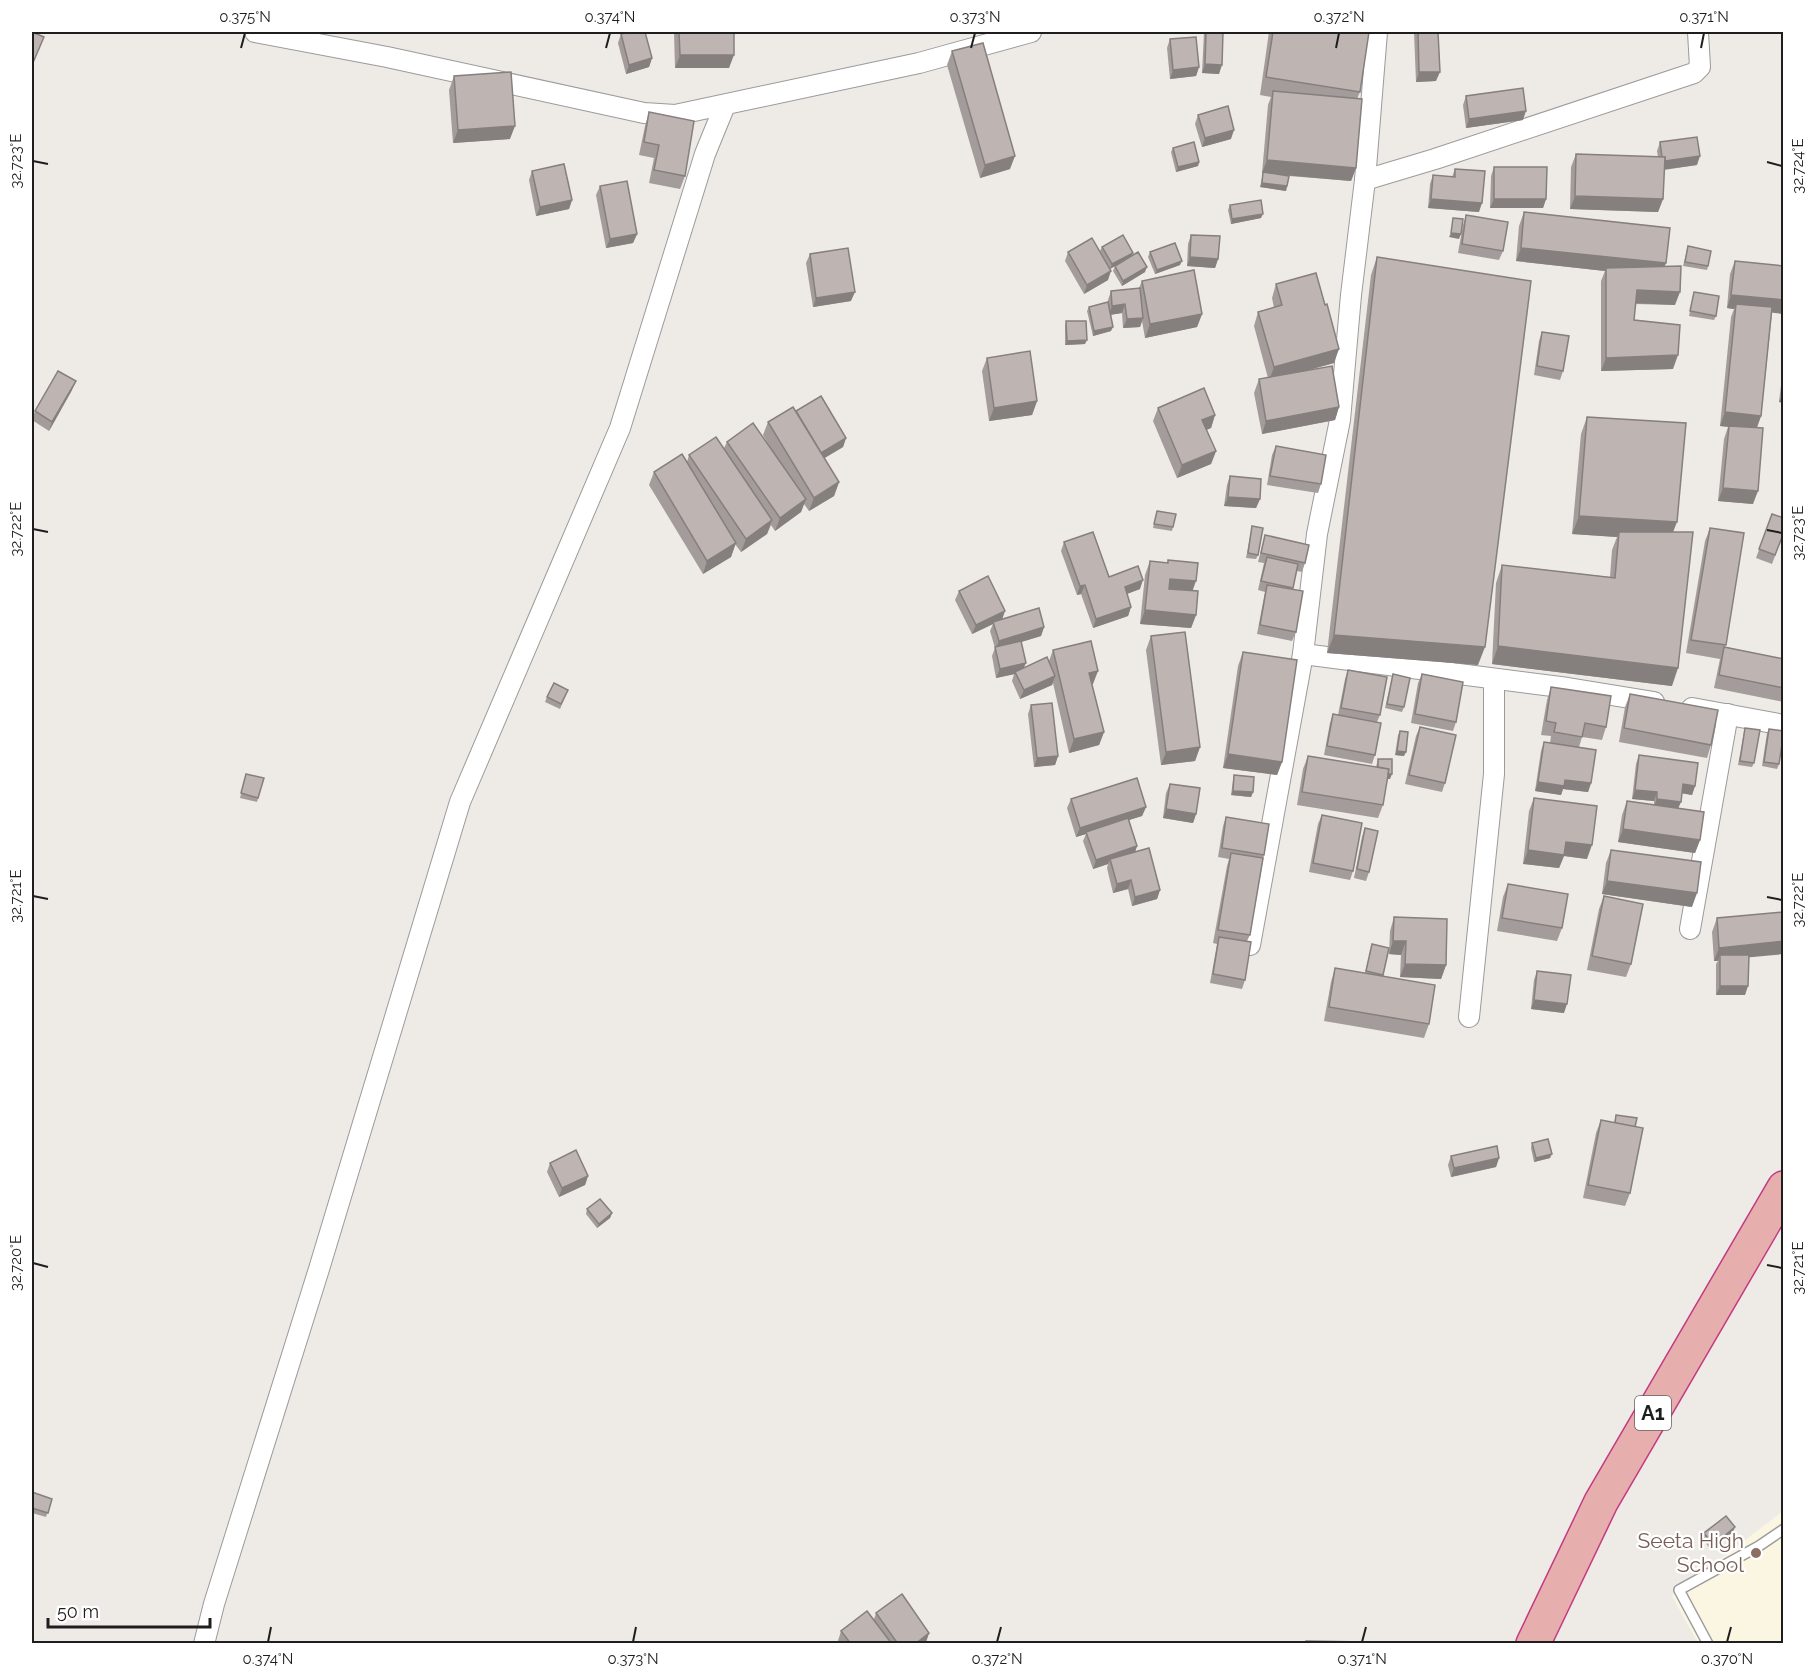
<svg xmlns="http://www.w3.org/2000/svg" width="1815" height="1675" viewBox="0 0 1815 1675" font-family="Raleway,sans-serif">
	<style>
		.education { fill: #fbf6e1 }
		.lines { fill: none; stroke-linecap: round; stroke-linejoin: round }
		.service-casing { stroke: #9b9b9b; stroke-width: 12 }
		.minor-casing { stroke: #9b9b9b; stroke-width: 22 }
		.trunk-casing { stroke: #c43a82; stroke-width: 36 }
		.service { stroke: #fff; stroke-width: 9 }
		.minor { stroke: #fff; stroke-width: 20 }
		.trunk { stroke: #e6aeac; stroke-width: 33 }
		.wall { fill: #a39c9a }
		.shaded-wall { fill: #857f7d }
		.building { fill: #beb5b3; stroke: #857f7d; stroke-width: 1.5 }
		.ticks { fill: none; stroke: #1e1e1e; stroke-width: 2 }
		.education-dot { fill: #8d6e63; stroke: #fff; stroke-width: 2 }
		.labels { text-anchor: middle; stroke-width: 4.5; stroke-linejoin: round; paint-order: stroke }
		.shield { fill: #fff; stroke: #626262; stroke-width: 1.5 }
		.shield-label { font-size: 20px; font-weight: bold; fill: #1e1e1e }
		.education-label { font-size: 21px; fill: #785e54; stroke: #fff; text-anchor: end }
		.neatline { fill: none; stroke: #1e1e1e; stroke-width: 2 }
		.ticks-label { font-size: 15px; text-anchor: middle; fill: #1e1e1e }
	</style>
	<rect width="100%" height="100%" fill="#eeeae6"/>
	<polygon class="education" points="1783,1511 1783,1643 1698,1643 1672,1596"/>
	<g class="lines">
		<g class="service-casing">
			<polyline id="service" points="1708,1644 1679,1590 1759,1546 1784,1529"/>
		</g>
		<g class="minor-casing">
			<g id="minor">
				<polyline points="255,32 387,57 644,113 675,115 919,63 1031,32"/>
				<polyline points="1365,180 1435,159 1694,73 1700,67 1698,32"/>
				<polyline points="1303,654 1568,688 1654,702"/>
				<polyline points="1692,708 1784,725"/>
				<polyline points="1690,929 1728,714"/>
				<polyline points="1250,945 1303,654 1317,534 1340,420 1351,295 1365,180 1377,32"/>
				<polyline points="1469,1017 1494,774 1494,680"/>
				<polyline points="204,1644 214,1604 319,1269 460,802 620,428 705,154 725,105"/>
			</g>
		</g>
		<g class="trunk-casing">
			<polyline id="trunk" points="1533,1644 1601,1502 1784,1188"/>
		</g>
		<use href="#service" class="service"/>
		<use href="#minor" class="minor"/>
		<use href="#trunk" class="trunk"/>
	</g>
	<g class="wall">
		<polygon points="674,32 734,32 729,68 675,68"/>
		<polygon points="1204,32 1223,32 1219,74 1202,73"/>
		<polygon points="1269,32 1369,32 1360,92 1357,99 1356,168 1351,181 1289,176 1286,191 1260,187 1263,173 1262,173 1268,105 1271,97 1260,95"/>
		<polygon points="1414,32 1438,32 1436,81 1416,82"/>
		<polygon points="621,34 652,58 649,67 626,74 618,43"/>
		<polygon points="1170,39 1199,67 1196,76 1170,79 1167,48"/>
		<polygon points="952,51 1010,169 980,178 947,65"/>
		<polygon points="454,76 510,139 453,143 449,90"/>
		<polygon points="1466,96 1523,120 1466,128 1463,105"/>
		<polygon points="649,112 685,176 680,189 649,183 654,158 639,155 645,126"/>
		<polygon points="1198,115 1231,139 1202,147 1195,124"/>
		<polygon points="1660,142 1697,165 1664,170 1663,199 1658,212 1570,209 1571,167 1576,154 1658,157 1657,151"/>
		<polygon points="1173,148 1199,162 1198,166 1176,172 1171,152"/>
		<polygon points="1494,167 1546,199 1543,208 1490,208 1491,176"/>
		<polygon points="1455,169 1479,212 1428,208 1430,184 1433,175 1452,177"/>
		<polygon points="532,171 572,200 569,209 536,216 529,180"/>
		<polygon points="600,186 637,234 633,243 606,248 596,195"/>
		<polygon points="1230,205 1261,218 1231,224 1228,210"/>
		<polygon points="1524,212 1665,266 1675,305 1635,304 1634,320 1673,369 1601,371 1601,281 1605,271 1516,261 1519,226"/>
		<polygon points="1466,215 1503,251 1499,260 1458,253 1463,225"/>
		<polygon points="1191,235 1218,259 1215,268 1187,266 1188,244"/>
		<polygon points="1688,246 1708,266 1707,270 1683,266"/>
		<polygon points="1102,247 1131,257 1145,272 1122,286 1113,271 1115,266 1118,264 1110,269 1100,251"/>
		<polygon points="1068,252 1108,280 1084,294 1065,261"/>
		<polygon points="1150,252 1180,265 1155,274 1148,257"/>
		<polygon points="810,254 851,301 813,307 806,263"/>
		<polygon points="1377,257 1478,665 1327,653 1371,275"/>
		<polygon points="1735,261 1772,313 1761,416 1757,428 1753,504 1718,501 1724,439 1728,427 1720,426 1731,317 1734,309 1727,308 1730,274"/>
		<polygon points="1142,281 1202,314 1197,327 1145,338 1142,321 1140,327 1123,328 1122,313 1110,315 1111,331 1093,336 1087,311 1089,307 1108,305 1108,300 1111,291 1139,288"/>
		<polygon points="1276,284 1334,363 1308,370 1339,407 1335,420 1262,434 1254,393 1259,379 1268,378 1254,326 1258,312 1274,308 1272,298"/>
		<polygon points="1694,292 1716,316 1714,320 1689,316"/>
		<polygon points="1066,321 1085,344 1065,345 1065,326"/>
		<polygon points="1542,332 1563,371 1560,380 1534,375 1539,341"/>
		<polygon points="987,358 1037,401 1032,415 989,421 982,371"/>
		<polygon points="1784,360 1784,403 1779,402"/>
		<polygon points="72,390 49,431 32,420 35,411"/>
		<polygon points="1158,408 1215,415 1211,428 1206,430 1216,451 1211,464 1177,478 1153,421"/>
		<polygon points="796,412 846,438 843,447 824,458 839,482 834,496 809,511 804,504 801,512 775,531 771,525 767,534 741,552 735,544 731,557 703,574 649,485 654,472 687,462 689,455 724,448 727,442 770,447 763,435 768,422"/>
		<polygon points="1587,417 1673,532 1672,686 1492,664 1496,583 1502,565 1610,577 1612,550 1617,537 1572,534 1581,434"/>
		<polygon points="1276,446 1321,484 1318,493 1267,485 1272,455"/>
		<polygon points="1230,476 1260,499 1256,508 1224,506 1227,485"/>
		<polygon points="1157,511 1173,527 1172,531 1153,528"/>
		<polygon points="1772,514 1784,532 1772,564 1756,558"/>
		<polygon points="1252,526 1258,555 1256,559 1246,558"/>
		<polygon points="1710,528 1726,645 1725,647 1784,659 1784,702 1714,688 1720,659 1686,653 1705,541"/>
		<polygon points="1265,535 1305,563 1302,572 1297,571 1292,589 1296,632 1292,641 1257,634 1265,592 1258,590 1264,563 1258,562"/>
		<polygon points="1064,542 1109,577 1140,589 1127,594 1131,607 1128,616 1093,628 1081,594 1077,595 1061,551"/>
		<polygon points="1168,560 1193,591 1196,615 1191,628 1140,624 1145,575 1150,561 1167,563"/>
		<polygon points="959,591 1002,620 1044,627 1041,636 1021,642 1024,668 1049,661 1053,650 1093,684 1092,684 1104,732 1099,745 1069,753 1053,683 1052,685 1020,699 1012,681 1014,674 996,678 992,656 995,648 990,631 993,624 972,634 955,600"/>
		<polygon points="1151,636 1200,747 1195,761 1161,765 1146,650"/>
		<polygon points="1243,652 1282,762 1277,775 1223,768 1238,666"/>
		<polygon points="1348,670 1380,715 1377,722 1375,755 1372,764 1324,755 1330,723 1333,714 1338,715 1345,679"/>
		<polygon points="1393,674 1404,707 1402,712 1385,708"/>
		<polygon points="1422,674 1456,722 1453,731 1411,723 1418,683"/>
		<polygon points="1551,687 1606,727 1602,740 1582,737 1579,747 1591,783 1588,792 1563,789 1561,795 1535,791 1541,751 1544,742 1550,743 1551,736 1541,735 1547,700"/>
		<polygon points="1630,694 1711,745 1707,758 1619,742 1625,707"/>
		<polygon points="566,695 560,709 545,702 547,697"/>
		<polygon points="1031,705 1058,756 1055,765 1034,767 1028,714"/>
		<polygon points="1420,727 1445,783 1442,792 1405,784 1416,736"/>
		<polygon points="1745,728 1754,763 1752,767 1738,765 1744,732"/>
		<polygon points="1769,729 1779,764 1777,769 1762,766 1767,733"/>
		<polygon points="1400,731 1404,756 1395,755 1398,735"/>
		<polygon points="1639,755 1695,786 1692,795 1682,793 1678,809 1700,840 1695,853 1618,842 1622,815 1627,801 1654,805 1654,801 1632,799 1636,764"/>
		<polygon points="1308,756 1376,767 1378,759 1390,779 1387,779 1383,805 1378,818 1297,805 1303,769"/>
		<polygon points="246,774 258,798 257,802 240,798"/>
		<polygon points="1234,775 1253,792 1251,797 1231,795 1233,780"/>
		<polygon points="1170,784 1196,814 1193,823 1163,818 1166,793"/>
		<polygon points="1534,798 1587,859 1564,856 1559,868 1523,864 1529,811"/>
		<polygon points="1071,799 1146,807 1142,816 1129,820 1137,846 1135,852 1160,890 1157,899 1132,906 1128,889 1113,893 1107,868 1108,864 1093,869 1083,841 1086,834 1076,837 1067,808"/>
		<polygon points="1322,815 1353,871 1350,880 1309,872 1318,824"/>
		<polygon points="1226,817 1264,855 1250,935 1247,941 1245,980 1242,989 1210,983 1217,944 1213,943 1227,866 1229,859 1218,857 1223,826"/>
		<polygon points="1365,828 1369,872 1366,881 1354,878 1362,837"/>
		<polygon points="1611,850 1692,907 1602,894 1606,863"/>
		<polygon points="1508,884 1562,928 1557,941 1497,931 1503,897"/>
		<polygon points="1604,896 1631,964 1626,977 1587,970 1599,909"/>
		<polygon points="1394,917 1446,965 1441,979 1400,977 1401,955 1389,954 1390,931"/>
		<polygon points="1717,918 1749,958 1745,995 1716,995 1716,964 1718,961 1714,961 1712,932"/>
		<polygon points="1372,944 1389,948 1383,976 1429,1024 1424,1038 1324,1021 1331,982 1335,968 1365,973"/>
		<polygon points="1537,971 1564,1013 1531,1009 1534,980"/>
		<polygon points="1616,1115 1635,1127 1630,1193 1625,1206 1583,1198 1596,1133 1601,1120 1614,1123"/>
		<polygon points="1532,1143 1550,1158 1534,1162 1531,1148"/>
		<polygon points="1451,1156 1499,1158 1496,1167 1451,1177 1448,1165"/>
		<polygon points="550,1163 588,1176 585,1185 559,1197 547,1172"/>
		<polygon points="587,1209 612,1213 610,1218 597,1228 586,1214"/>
		<polygon points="32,1492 52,1499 46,1517 32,1513"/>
		<polygon points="1733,1532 1711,1550 1702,1538 1704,1533"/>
		<polygon points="876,1613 929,1633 926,1642 930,1644 837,1644 841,1631 874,1619"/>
	</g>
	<g class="shaded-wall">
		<polygon points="680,55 734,55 729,68 675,68"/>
		<polygon points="652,58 649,67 626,74 629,65"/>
		<polygon points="1205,64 1222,65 1219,74 1202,73"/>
		<polygon points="1199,67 1196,76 1170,79 1173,70"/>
		<polygon points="1419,72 1440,72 1436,81 1416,82"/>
		<polygon points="1526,111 1523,120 1466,128 1469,119"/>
		<polygon points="515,126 510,139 453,143 458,130"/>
		<polygon points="1234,130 1231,139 1202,147 1205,138"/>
		<polygon points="1015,156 1010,169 980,178 985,165"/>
		<polygon points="1700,156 1697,165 1660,170 1663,161"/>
		<polygon points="1267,160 1356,168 1351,181 1262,173"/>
		<polygon points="1199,162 1198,166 1176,172 1178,167"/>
		<polygon points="1262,183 1287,186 1286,191 1260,187"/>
		<polygon points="1575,196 1663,199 1658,212 1570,209"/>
		<polygon points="1431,199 1482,203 1479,212 1428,208"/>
		<polygon points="1494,199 1546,199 1543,208 1490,208"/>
		<polygon points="572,200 569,209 536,216 540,207"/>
		<polygon points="1263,214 1261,218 1231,224 1232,219"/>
		<polygon points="1451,233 1461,234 1459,239 1449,237"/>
		<polygon points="637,234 633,243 606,248 610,239"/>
		<polygon points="1521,248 1666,263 1661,277 1606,268 1605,271 1516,261"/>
		<polygon points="1133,253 1131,257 1110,269 1112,264"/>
		<polygon points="1190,257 1218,259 1215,268 1187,266"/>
		<polygon points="1182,261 1180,265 1155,274 1157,270"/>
		<polygon points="1147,267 1145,272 1122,286 1123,281"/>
		<polygon points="1111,271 1108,280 1084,294 1087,285"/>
		<polygon points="1637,290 1680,292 1675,305 1632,303"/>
		<polygon points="855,292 851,301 813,307 816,298"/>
		<polygon points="1731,295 1784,300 1784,314 1736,309 1736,304 1734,309 1727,308"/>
		<polygon points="1125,304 1122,313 1109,315 1112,306"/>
		<polygon points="1202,314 1197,327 1145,338 1150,324"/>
		<polygon points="1143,318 1140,327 1123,328 1127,319"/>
		<polygon points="1113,327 1111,331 1093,336 1094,331"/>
		<polygon points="1087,340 1085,344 1065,345 1067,341"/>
		<polygon points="1339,349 1334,363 1269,381 1274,367"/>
		<polygon points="1678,355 1673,369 1601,371 1606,358"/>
		<polygon points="76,381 72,390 49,431 52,422"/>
		<polygon points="1784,391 1784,403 1779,402"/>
		<polygon points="1037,401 1032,415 989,421 994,408"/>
		<polygon points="1339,407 1335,420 1262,434 1266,421"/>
		<polygon points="1725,412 1761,416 1756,429 1720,426"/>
		<polygon points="1215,415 1211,428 1197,434 1202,420"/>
		<polygon points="846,438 843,447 818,462 821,453"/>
		<polygon points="1216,451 1211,464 1177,478 1182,465"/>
		<polygon points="839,482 834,496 809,511 814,498"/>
		<polygon points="1723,488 1758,491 1753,504 1718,501"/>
		<polygon points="1228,497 1260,499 1256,508 1224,506"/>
		<polygon points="806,499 801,512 775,531 780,518"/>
		<polygon points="1579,516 1677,522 1670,540 1619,532 1617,537 1572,534"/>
		<polygon points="772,520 767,534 741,552 746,539"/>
		<polygon points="736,543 731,557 703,574 707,561"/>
		<polygon points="1170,579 1196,581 1191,595 1165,592"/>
		<polygon points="1143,580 1140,589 1121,596 1125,587"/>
		<polygon points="1085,585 1081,594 1077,595 1080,586"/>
		<polygon points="1131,607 1128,616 1093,628 1096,619"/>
		<polygon points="1145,610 1196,615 1191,628 1140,624"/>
		<polygon points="1005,611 1002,620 993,622 993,624 972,634 976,625"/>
		<polygon points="1044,627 1041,636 995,650 999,641"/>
		<polygon points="1334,635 1485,647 1478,665 1327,653"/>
		<polygon points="1498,646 1678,668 1672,686 1492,664"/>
		<polygon points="1026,663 1022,672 1015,672 1015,674 996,678 1000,669"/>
		<polygon points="1098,671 1093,684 1085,686 1089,673"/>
		<polygon points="1055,676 1052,685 1020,699 1024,690"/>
		<polygon points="1104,732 1099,745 1069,753 1074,739"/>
		<polygon points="1200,747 1195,761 1161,765 1166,752"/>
		<polygon points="1397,751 1406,752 1404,756 1395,755"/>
		<polygon points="1228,754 1282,762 1277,775 1223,768"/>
		<polygon points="1058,756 1055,765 1034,767 1037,758"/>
		<polygon points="1378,774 1392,774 1390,779 1376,779"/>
		<polygon points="1565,780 1591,783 1588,792 1563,789 1561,795 1535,791 1538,782"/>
		<polygon points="1683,784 1695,786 1692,795 1680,793"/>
		<polygon points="1635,790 1657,792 1654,801 1632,799"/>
		<polygon points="1233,791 1253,792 1251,797 1231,795"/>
		<polygon points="1657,799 1681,802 1677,811 1653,808"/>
		<polygon points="1146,807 1142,816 1087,833 1086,832 1086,834 1076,837 1080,828"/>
		<polygon points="1166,809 1196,814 1193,823 1163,818"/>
		<polygon points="1623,829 1700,840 1695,853 1618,842"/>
		<polygon points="1566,842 1592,845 1587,859 1564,856 1559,868 1523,864 1528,850"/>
		<polygon points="1137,846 1134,855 1110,859 1108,864 1093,869 1096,860"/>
		<polygon points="1131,880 1128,889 1113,893 1117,884"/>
		<polygon points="1607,881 1697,893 1692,907 1602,894"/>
		<polygon points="1160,890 1157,899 1132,906 1135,897"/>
		<polygon points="1393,941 1406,941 1401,955 1389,954"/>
		<polygon points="1784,941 1784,954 1720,960 1720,955 1718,961 1714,961 1719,948"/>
		<polygon points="1405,964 1446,965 1441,979 1400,977"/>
		<polygon points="1720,986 1748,986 1745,995 1716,995"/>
		<polygon points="1534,1000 1567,1004 1564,1013 1531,1009"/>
		<polygon points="1552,1154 1550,1158 1534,1162 1536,1158"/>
		<polygon points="1499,1158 1496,1167 1451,1177 1454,1168"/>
		<polygon points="588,1176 585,1185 559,1197 562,1188"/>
		<polygon points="612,1213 610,1218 597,1228 599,1224"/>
		<polygon points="1735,1527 1733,1532 1711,1550 1713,1545"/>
		<polygon points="929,1633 926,1642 924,1644 915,1644"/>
	</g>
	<g class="building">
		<polygon points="32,32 44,37 32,65"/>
		<polygon points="631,32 645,32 652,58 629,65 621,34"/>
		<polygon points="679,32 734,32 734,55 680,55"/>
		<polygon points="1206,32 1223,32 1222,65 1205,64"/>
		<polygon points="1273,32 1369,32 1360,92 1266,77"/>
		<polygon points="1418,32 1438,32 1440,72 1419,72"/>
		<polygon points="1196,37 1199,67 1173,70 1170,39"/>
		<polygon points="983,43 1015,156 985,165 952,51"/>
		<polygon points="511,72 515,126 458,130 454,76"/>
		<polygon points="1523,88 1526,111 1469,119 1466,96"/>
		<polygon points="1273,91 1362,99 1356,168 1267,160"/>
		<polygon points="1228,106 1234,130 1205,138 1198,115"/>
		<polygon points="649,112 694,121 685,176 654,170 659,145 644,142"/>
		<polygon points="1697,137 1700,156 1665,161 1665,157 1662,157 1660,142"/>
		<polygon points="1194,142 1199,162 1178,167 1173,148"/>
		<polygon points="1576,154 1665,157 1663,199 1575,196"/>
		<polygon points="564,164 572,200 540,207 532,171"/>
		<polygon points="1494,167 1547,167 1546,199 1494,199"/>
		<polygon points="1455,169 1485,171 1482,203 1431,199 1433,175 1455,177"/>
		<polygon points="1263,172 1289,176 1287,186 1262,183"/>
		<polygon points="627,181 637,234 610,239 600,186"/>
		<polygon points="1261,200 1263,214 1232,219 1230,205"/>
		<polygon points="1524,212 1670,228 1666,263 1521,248"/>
		<polygon points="1466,215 1508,222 1503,251 1462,244"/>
		<polygon points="1453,218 1463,219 1461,234 1451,233"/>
		<polygon points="1123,235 1133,253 1112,264 1102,247"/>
		<polygon points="1191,235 1220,236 1218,259 1190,257"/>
		<polygon points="1092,238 1111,271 1087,285 1068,252"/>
		<polygon points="1175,243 1182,261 1157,270 1150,252"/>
		<polygon points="1688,246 1711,251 1708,266 1685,262"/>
		<polygon points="848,248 855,292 816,298 810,254"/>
		<polygon points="1138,252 1147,267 1123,281 1115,266"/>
		<polygon points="1377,257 1531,281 1485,647 1334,635"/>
		<polygon points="1735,261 1784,266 1784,300 1731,295"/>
		<polygon points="1681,266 1680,292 1637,290 1634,320 1680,325 1678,355 1606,358 1606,268"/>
		<polygon points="1194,270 1202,314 1150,324 1142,281"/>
		<polygon points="1316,273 1325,305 1327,304 1339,349 1274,367 1258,312 1282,305 1276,284"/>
		<polygon points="1140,288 1143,318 1127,319 1125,304 1112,306 1111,291"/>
		<polygon points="1694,292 1719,296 1716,316 1690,311"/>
		<polygon points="1108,302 1113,327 1094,331 1089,307"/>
		<polygon points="1736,304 1772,307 1761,416 1725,412"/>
		<polygon points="1066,321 1086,321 1087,340 1067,341"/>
		<polygon points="1542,332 1569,336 1563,371 1537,366"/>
		<polygon points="1030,351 1037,401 994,408 987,358"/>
		<polygon points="1332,366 1339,407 1266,421 1259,379"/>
		<polygon points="58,371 76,381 52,422 35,411"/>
		<polygon points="1204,388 1215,415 1202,420 1216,451 1182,465 1158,408"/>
		<polygon points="821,396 846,438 821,453 796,411"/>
		<polygon points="793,407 839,482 814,498 768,422"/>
		<polygon points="1587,417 1686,423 1677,522 1579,516"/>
		<polygon points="753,423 806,499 780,518 727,442"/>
		<polygon points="1729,426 1763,428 1758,491 1723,488"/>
		<polygon points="716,437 772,520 746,539 689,455"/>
		<polygon points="1276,446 1326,455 1321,484 1270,476"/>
		<polygon points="682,454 736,543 707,561 654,472"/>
		<polygon points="1230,476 1261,479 1260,499 1228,497"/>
		<polygon points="1157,511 1176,514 1173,527 1154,524"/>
		<polygon points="1772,514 1784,518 1784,532 1775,555 1759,549"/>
		<polygon points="1252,526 1263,528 1258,555 1248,553"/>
		<polygon points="1710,528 1744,533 1726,645 1691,640"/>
		<polygon points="1093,532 1109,577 1138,566 1143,580 1125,587 1131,607 1096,619 1085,585 1080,586 1064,542"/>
		<polygon points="1619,532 1693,532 1678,668 1498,646 1502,565 1615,578"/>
		<polygon points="1265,535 1309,545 1305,563 1261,553"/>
		<polygon points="1267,557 1298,564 1293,588 1261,581"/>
		<polygon points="1168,560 1198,563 1196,581 1170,579 1169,589 1198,591 1196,615 1145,610 1150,561 1168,563"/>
		<polygon points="988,576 1005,611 976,625 959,591"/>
		<polygon points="1267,585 1303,591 1296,632 1260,625"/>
		<polygon points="1039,608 1044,627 999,641 993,622"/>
		<polygon points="1185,632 1200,747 1166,752 1151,636"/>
		<polygon points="1021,641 1026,663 1000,669 995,647"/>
		<polygon points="1091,641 1098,671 1089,673 1104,732 1074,739 1053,650"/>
		<polygon points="1724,647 1784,659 1784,688 1719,675"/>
		<polygon points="1243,652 1297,660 1282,762 1228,754"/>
		<polygon points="1047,657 1055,676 1024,690 1015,672"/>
		<polygon points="1348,670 1387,677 1380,715 1341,708"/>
		<polygon points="1393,674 1410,678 1404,707 1387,704"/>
		<polygon points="1422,674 1463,682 1456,722 1415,714"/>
		<polygon points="554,683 568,690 561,704 547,697"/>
		<polygon points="1551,687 1611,696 1606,727 1585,723 1582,737 1554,732 1556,723 1546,721"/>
		<polygon points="1630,694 1718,710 1711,745 1624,728"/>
		<polygon points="1052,703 1058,756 1037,758 1031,705"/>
		<polygon points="1333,714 1381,723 1375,755 1327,746"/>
		<polygon points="1420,727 1456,735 1445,783 1409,775"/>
		<polygon points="1745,728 1760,730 1754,763 1740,761"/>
		<polygon points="1769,729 1784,731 1779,764 1764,762"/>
		<polygon points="1400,731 1408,732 1406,752 1397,751"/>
		<polygon points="1544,742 1596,750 1591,783 1565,780 1564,786 1538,782"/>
		<polygon points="1639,755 1698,763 1695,786 1683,784 1681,802 1657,799 1657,792 1635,790"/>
		<polygon points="1308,756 1389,769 1383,805 1302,792"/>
		<polygon points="1378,759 1392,759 1392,774 1388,774 1389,769 1378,767"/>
		<polygon points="246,774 264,778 258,798 241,793"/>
		<polygon points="1234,775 1254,777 1253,792 1233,791"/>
		<polygon points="1137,778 1146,807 1080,828 1071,799"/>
		<polygon points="1170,784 1200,788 1196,814 1166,809"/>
		<polygon points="1534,798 1597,806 1592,845 1566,842 1564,855 1528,850"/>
		<polygon points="1627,801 1704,812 1700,840 1623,829"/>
		<polygon points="1322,815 1362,823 1353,871 1313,863"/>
		<polygon points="1226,817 1269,824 1264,855 1222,848"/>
		<polygon points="1128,818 1137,846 1096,860 1086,832"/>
		<polygon points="1365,828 1378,831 1369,872 1357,869"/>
		<polygon points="1149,848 1160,890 1135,897 1131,880 1117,884 1110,859"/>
		<polygon points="1611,850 1701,862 1697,893 1607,881"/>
		<polygon points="1231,853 1263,858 1250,935 1218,930"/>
		<polygon points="1508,884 1568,894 1562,928 1502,918"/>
		<polygon points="1604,896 1643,904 1631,964 1592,956"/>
		<polygon points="1784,912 1784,941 1719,948 1717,918"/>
		<polygon points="1394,917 1447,919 1446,965 1405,964 1406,941 1393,941"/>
		<polygon points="1219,937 1251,942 1245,980 1213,974"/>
		<polygon points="1372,944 1389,948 1383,975 1366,971"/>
		<polygon points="1720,955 1749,955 1748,986 1720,986"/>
		<polygon points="1335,968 1435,985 1429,1024 1329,1007"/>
		<polygon points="1537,971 1571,975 1567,1004 1534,1000"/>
		<polygon points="1616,1115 1637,1118 1635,1127 1615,1123"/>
		<polygon points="1601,1120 1643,1128 1630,1193 1588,1185"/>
		<polygon points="1548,1139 1552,1154 1536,1158 1532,1143"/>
		<polygon points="1497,1146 1499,1158 1454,1168 1451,1156"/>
		<polygon points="576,1150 588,1176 562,1188 550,1163"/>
		<polygon points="600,1199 612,1213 599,1224 587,1209"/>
		<polygon points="32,1492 52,1499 48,1513 32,1508"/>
		<polygon points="1726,1516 1735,1527 1713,1545 1704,1533"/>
		<polygon points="902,1594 929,1633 915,1644 898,1644 876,1613"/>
		<polygon points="867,1611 892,1644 851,1644 841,1631"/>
		<polygon points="1306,1641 1364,1642 1364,1644 1306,1644"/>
	</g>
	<path class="ticks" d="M241 48 245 33M606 48 610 33M971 48 975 33M1336 48 1339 33M1701 48 1704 33M33 161 48 164M1767 162 1782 166M33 529 48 532M1767 530 1782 533M33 896 48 899M1767 897 1782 900M33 1263 48 1267M1767 1265 1782 1268M268 1642 271 1627M633 1642 636 1627M997 1642 1001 1627M1362 1642 1366 1627M1727 1642 1731 1627"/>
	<circle class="education-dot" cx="1756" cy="1553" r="6"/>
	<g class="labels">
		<rect class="shield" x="1635" y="1396" width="36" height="34" rx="4.5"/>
		<g class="shield-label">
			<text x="1653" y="1420">A1</text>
		</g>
		<g class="education-label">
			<text x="1744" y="1548">Seeta High<tspan x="1744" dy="24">School</tspan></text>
		</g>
	</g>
	<rect width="1815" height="1675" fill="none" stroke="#ffffff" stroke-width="66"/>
	<path d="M48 1618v9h162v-9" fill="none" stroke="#1e1e1e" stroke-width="3"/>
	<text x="57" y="1618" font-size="18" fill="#1e1e1e" stroke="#ffffff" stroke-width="4.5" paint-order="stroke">50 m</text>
	<rect x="33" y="33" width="1749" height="1609" class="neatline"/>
	<g class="ticks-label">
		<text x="245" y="22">0.375°N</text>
		<text x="610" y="22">0.374°N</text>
		<text x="975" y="22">0.373°N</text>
		<text x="1339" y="22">0.372°N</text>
		<text x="1704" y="22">0.371°N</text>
		<text transform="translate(16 161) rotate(-90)" y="5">32.723°E</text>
		<text transform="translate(1798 166) rotate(-90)" y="5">32.724°E</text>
		<text transform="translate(16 529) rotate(-90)" y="5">32.722°E</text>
		<text transform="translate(1798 533) rotate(-90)" y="5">32.723°E</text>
		<text transform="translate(16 896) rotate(-90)" y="5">32.721°E</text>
		<text transform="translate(1798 900) rotate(-90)" y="5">32.722°E</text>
		<text transform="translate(16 1263) rotate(-90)" y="5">32.720°E</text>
		<text transform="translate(1798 1268) rotate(-90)" y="5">32.721°E</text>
		<text x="268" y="1664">0.374°N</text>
		<text x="633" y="1664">0.373°N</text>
		<text x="997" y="1664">0.372°N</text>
		<text x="1362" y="1664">0.371°N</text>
		<text x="1727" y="1664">0.370°N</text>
	</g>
</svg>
